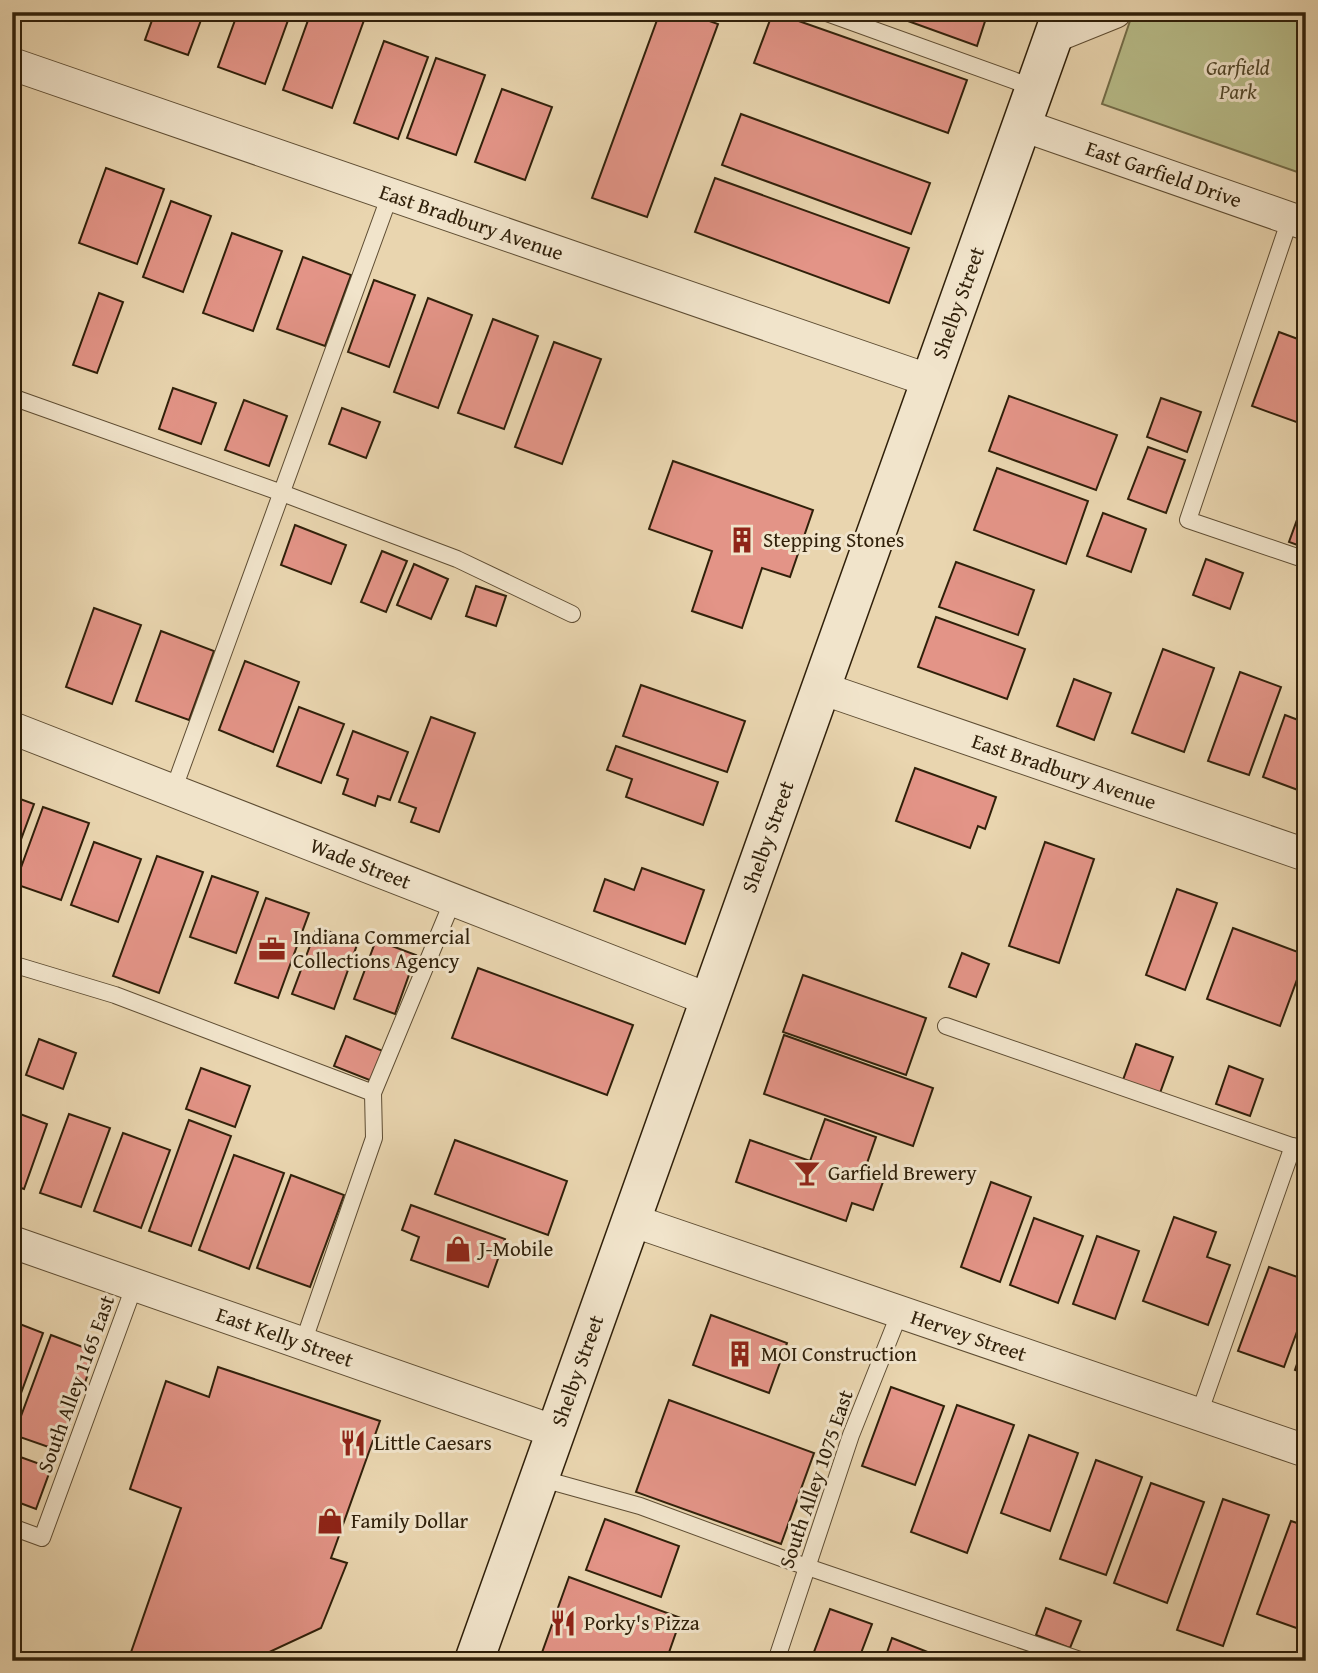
<svg xmlns="http://www.w3.org/2000/svg" width="1318" height="1673" viewBox="0 0 1318 1673" font-family="'Gentium Book Plus',serif">
	<style>
		.green { fill: #b8bd8a; stroke: #746e4a; stroke-width: 2 }
		.building { fill: #e39487; stroke: #30200a; stroke-width: 2 }
		.lines { fill: none; stroke-linecap: round; stroke-linejoin: round }
		.lane-casing { stroke: #5e4d33; stroke-width: 18 }
		.street-casing { stroke: #5e4d33; stroke-width: 34 }
		.secondary-casing { stroke: #30200a; stroke-width: 41 }
		.lane { stroke: #f1e4cb; stroke-width: 16 }
		.street { stroke: #f1e4cb; stroke-width: 32 }
		.secondary { stroke: #f1e4cb; stroke-width: 38 }
		.labels { text-anchor: middle; stroke-width: 6; stroke-linejoin: round; paint-order: stroke }
		.park-label { font-size: 21px; font-style: italic; fill: #52472a; stroke: #f1e4cb }
		.street-label { font-size: 21px; fill: #30200a; stroke: #f1e4cb }
		.poi-label { font-size: 21px; fill: #30200a; stroke: #f1e4cb; text-anchor: start }
	</style>
	<rect width="100%" height="100%" fill="#e9d5af"/>
	<filter id="stains"><feTurbulence type="fractalNoise" baseFrequency=".00286" numOctaves="4"/><feColorMatrix values="0 0 0 0 .2 0 0 0 0 .09 0 0 0 0 .02 0 0 0 .5 -.17"/></filter>
	<radialGradient id="worn" r=".72"><stop offset=".6" stop-color="#630" stop-opacity="0"/><stop offset="1" stop-color="#630" stop-opacity=".3"/></radialGradient>
	<polygon class="green" points="1133,12 1306,12 1306,175 1102,104"/>
	<g class="building">
		<polygon points="155,12 204,12 188,55 145,40"/>
		<polygon points="238,12 291,12 265,84 218,67"/>
		<polygon points="311,12 367,12 332,108 283,90"/>
		<polygon points="660,12 684,12 718,24 647,217 592,198"/>
		<polygon points="773,12 967,80 948,133 754,63"/>
		<polygon points="883,12 988,12 977,46"/>
		<polygon points="384,41 428,57 398,139 354,123"/>
		<polygon points="436,58 485,75 456,155 407,138"/>
		<polygon points="502,89 552,107 525,180 475,162"/>
		<polygon points="741,114 930,183 911,234 722,165"/>
		<polygon points="106,168 164,189 137,264 79,243"/>
		<polygon points="715,178 909,248 889,303 695,232"/>
		<polygon points="171,201 211,216 183,292 143,277"/>
		<polygon points="232,233 282,251 253,331 203,313"/>
		<polygon points="303,257 351,275 325,346 277,329"/>
		<polygon points="374,280 415,295 389,367 348,352"/>
		<polygon points="99,293 123,302 97,373 73,365"/>
		<polygon points="428,298 472,315 438,408 394,392"/>
		<polygon points="493,319 538,336 504,429 458,413"/>
		<polygon points="1279,332 1306,342 1306,412 1302,424 1252,406"/>
		<polygon points="554,342 601,359 562,464 515,447"/>
		<polygon points="173,388 216,403 201,444 159,429"/>
		<polygon points="1009,396 1117,435 1096,490 989,451"/>
		<polygon points="1161,398 1201,412 1187,452 1147,437"/>
		<polygon points="244,400 287,416 269,466 225,450"/>
		<polygon points="342,408 380,422 366,458 329,444"/>
		<polygon points="1148,447 1185,460 1166,513 1128,499"/>
		<polygon points="673,461 813,510 790,577 762,568 742,628 692,611 712,551 649,529"/>
		<polygon points="997,468 1088,501 1066,564 974,530"/>
		<polygon points="1302,506 1306,507 1306,548 1289,542"/>
		<polygon points="1103,513 1146,529 1131,572 1087,556"/>
		<polygon points="295,525 346,545 331,584 281,565"/>
		<polygon points="382,551 407,561 386,612 361,602"/>
		<polygon points="1206,559 1243,573 1230,609 1193,595"/>
		<polygon points="956,562 1034,590 1018,635 939,607"/>
		<polygon points="414,564 448,579 431,619 397,605"/>
		<polygon points="476,586 506,596 496,626 466,616"/>
		<polygon points="94,608 141,625 112,704 66,687"/>
		<polygon points="936,617 1025,649 1007,699 918,667"/>
		<polygon points="161,631 214,651 189,720 136,701"/>
		<polygon points="1163,649 1214,668 1184,752 1132,733"/>
		<polygon points="245,661 299,682 273,752 219,730"/>
		<polygon points="1240,672 1281,687 1249,775 1208,761"/>
		<polygon points="1074,679 1111,693 1094,740 1057,726"/>
		<polygon points="641,685 745,721 727,772 623,736"/>
		<polygon points="299,707 344,724 321,783 277,766"/>
		<polygon points="1285,715 1306,723 1306,793 1263,777"/>
		<polygon points="431,717 475,733 439,832 411,822 416,808 399,802"/>
		<polygon points="353,731 408,752 390,800 378,796 375,806 343,794 348,779 337,775"/>
		<polygon points="616,746 718,782 703,825 626,797 632,779 607,770"/>
		<polygon points="915,768 996,797 985,829 978,826 970,848 896,821"/>
		<polygon points="12,796 34,804 12,864"/>
		<polygon points="43,807 89,823 61,900 15,884"/>
		<polygon points="94,842 141,859 118,922 71,905"/>
		<polygon points="1045,842 1094,859 1059,963 1009,946"/>
		<polygon points="157,856 203,872 159,993 113,976"/>
		<polygon points="642,868 704,890 685,944 594,911 605,879 634,890"/>
		<polygon points="212,876 258,892 236,953 190,937"/>
		<polygon points="1177,889 1217,903 1185,990 1146,975"/>
		<polygon points="266,898 309,913 278,998 235,983"/>
		<polygon points="317,927 358,942 334,1009 292,994"/>
		<polygon points="1233,928 1306,955 1280,1026 1207,999"/>
		<polygon points="376,940 416,955 395,1014 354,999"/>
		<polygon points="962,953 989,964 976,997 949,987"/>
		<polygon points="478,968 633,1025 607,1095 452,1038"/>
		<polygon points="803,975 926,1018 906,1075 783,1032"/>
		<polygon points="784,1035 933,1088 913,1146 764,1094"/>
		<polygon points="346,1036 383,1051 372,1081 334,1066"/>
		<polygon points="39,1039 76,1053 63,1089 26,1075"/>
		<polygon points="1136,1044 1173,1057 1160,1093 1123,1080"/>
		<polygon points="1229,1066 1263,1079 1250,1116 1216,1104"/>
		<polygon points="201,1068 250,1086 235,1127 186,1109"/>
		<polygon points="12,1111 47,1124 24,1189 12,1185"/>
		<polygon points="69,1114 110,1128 81,1207 40,1193"/>
		<polygon points="825,1119 876,1137 865,1169 885,1176 873,1210 852,1203 846,1221 736,1182 750,1140 810,1161"/>
		<polygon points="189,1120 231,1136 191,1246 149,1231"/>
		<polygon points="123,1133 170,1150 141,1228 94,1211"/>
		<polygon points="455,1140 567,1181 548,1235 435,1194"/>
		<polygon points="234,1155 284,1173 249,1269 199,1250"/>
		<polygon points="291,1175 344,1195 310,1287 257,1268"/>
		<polygon points="991,1182 1031,1197 1000,1282 961,1267"/>
		<polygon points="411,1205 505,1239 488,1287 411,1260 419,1237 402,1230"/>
		<polygon points="1174,1217 1216,1232 1207,1257 1230,1265 1208,1325 1143,1301"/>
		<polygon points="1034,1218 1083,1236 1058,1303 1010,1285"/>
		<polygon points="1097,1236 1139,1251 1115,1319 1073,1304"/>
		<polygon points="1269,1267 1306,1280 1306,1307 1284,1367 1238,1351"/>
		<polygon points="711,1315 787,1343 769,1393 693,1365"/>
		<polygon points="12,1321 43,1333 13,1415 12,1415"/>
		<polygon points="51,1335 96,1352 60,1451 14,1435"/>
		<polygon points="1306,1338 1306,1374 1295,1370"/>
		<polygon points="218,1367 380,1421 331,1558 347,1563 321,1628 250,1661 128,1661 181,1508 130,1489 166,1381 209,1397"/>
		<polygon points="891,1387 944,1406 915,1485 862,1466"/>
		<polygon points="669,1400 814,1453 781,1544 636,1492"/>
		<polygon points="957,1405 1014,1425 967,1553 911,1532"/>
		<polygon points="1029,1435 1078,1453 1050,1531 1001,1513"/>
		<polygon points="12,1454 51,1468 36,1509 12,1500"/>
		<polygon points="1096,1460 1142,1477 1106,1575 1060,1559"/>
		<polygon points="1151,1483 1204,1502 1167,1603 1114,1583"/>
		<polygon points="1223,1499 1269,1515 1223,1646 1177,1630"/>
		<polygon points="605,1519 679,1546 661,1597 586,1570"/>
		<polygon points="1291,1521 1306,1526 1306,1619 1302,1630 1257,1614"/>
		<polygon points="569,1577 681,1618 666,1661 539,1661"/>
		<polygon points="1046,1608 1081,1621 1070,1648 1036,1635"/>
		<polygon points="830,1609 872,1624 858,1661 838,1661 814,1652"/>
		<polygon points="892,1638 938,1656 936,1661 884,1661"/>
	</g>
	<g class="lines">
		<g class="lane-casing">
			<g id="lane">
				<polyline points="824,12 1035,88"/>
				<polyline points="1290,219 1188,520 1306,560"/>
				<polyline points="12,397 282,493 457,559 572,614"/>
				<polyline points="173,791 390,195"/>
				<polyline points="12,964 115,995 373,1093"/>
				<polyline points="946,1026 1306,1151"/>
				<polyline points="303,1343 374,1138 373,1093 453,900"/>
				<polyline points="1199,1414 1293,1146"/>
				<polyline points="539,1478 640,1506 784,1559 1083,1661"/>
				<polyline points="12,1527 42,1538 135,1284"/>
				<polyline points="776,1661 851,1435 900,1312"/>
			</g>
		</g>
		<g class="street-casing">
			<g id="street">
				<polyline points="1053,37 1115,12"/>
				<path id="s1" d="M12 64 931 381"/>
				<path id="s2" d="M1022 125 1306 224"/>
				<path id="s3" d="M821 688 1306 855"/>
				<path id="s4" d="M12 728 710 1000"/>
				<path id="s5" d="M631 1220 1306 1451"/>
				<path id="s6" d="M12 1242 556 1432"/>
			</g>
		</g>
		<g class="secondary-casing">
			<g id="secondary">
				<path id="s7" d="M474 1661 1062 12"/>
			</g>
		</g>
		<use href="#lane" class="lane"/>
		<use href="#street" class="street"/>
		<use href="#secondary" class="secondary"/>
	</g>
	<defs>
		<g id="building-bare" transform="scale(2.1)"><path d="M-4-6H4V6H1V3H-1V6H-4ZM-2.5-4.3h1.7v1.8h-1.7ZM.8-4.3h1.7v1.8H.8ZM-2.5-1h1.7V.8h-1.7ZM.8-1h1.7V.8H.8Z" fill="#8f2418" stroke="#f1e4cb" stroke-width="2.5" paint-order="stroke"/></g>
		<g id="office-bare" transform="scale(2.1)"><path d="M-6-3h4V-5.5h4V-3h4V5H-6ZM-1-4.5V-3h2v-1.5ZM-6 0V1H6V0Z" fill="#8f2418" stroke="#f1e4cb" stroke-width="2.5" paint-order="stroke"/></g>
		<g id="bar-bare" transform="scale(2.1)"><path d="M-6-5H6L.8 .8V4.5H3.5V6h-7V4.5H-.8V.8Z" fill="#8f2418" stroke="#f1e4cb" stroke-width="2.5" paint-order="stroke"/></g>
		<g id="shop-bare" transform="scale(2.1)"><path d="M-5-2.5h2.3a2.7 3.5 0 0 1 5.4 0H5L5.5 6h-11ZM-1.5-2.5h3a1.5 2.3 0 0 0-3 0Z" fill="#8f2418" stroke="#f1e4cb" stroke-width="2.5" paint-order="stroke"/></g>
		<g id="restaurant-bare" transform="scale(2.1)"><path d="M-5-6h1v4h1v-4h1v4h1v-4h1v5L-1.5 .5V6h-2V.5L-5-1ZM5-6V6H3V1.5H1.5Q1.5-4 5-6Z" fill="#8f2418" stroke="#f1e4cb" stroke-width="2.5" paint-order="stroke"/></g>
	</defs>
	<g fill-rule="evenodd">
		<use href="#building-bare" x="742" y="540"/>
		<use href="#office-bare" x="272" y="949"/>
		<use href="#bar-bare" x="807" y="1173"/>
		<use href="#shop-bare" x="458" y="1249"/>
		<use href="#building-bare" x="740" y="1354"/>
		<use href="#restaurant-bare" x="353" y="1443"/>
		<use href="#shop-bare" x="330" y="1521"/>
		<use href="#restaurant-bare" x="563" y="1623"/>
	</g>
	<g class="labels">
		<g class="park-label">
			<text x="1238" y="75">Garfield<tspan x="1238" dy="24">Park</tspan></text>
		</g>
		<g class="street-label">
			<text dy="7" stroke="none"><textPath href="#s2" startOffset="150">East Garfield Drive</textPath></text>
			<text dy="7" stroke="none"><textPath href="#s1" startOffset="486">East Bradbury Avenue</textPath></text>
			<text dy="7" stroke="none"><textPath href="#s7" startOffset="1442">Shelby Street</textPath></text>
			<text dy="7" stroke="none"><textPath href="#s3" startOffset="257">East Bradbury Avenue</textPath></text>
			<text dy="7" stroke="none"><textPath href="#s7" startOffset="875">Shelby Street</textPath></text>
			<text dy="7" stroke="none"><textPath href="#s4" startOffset="374">Wade Street</textPath></text>
			<text dy="7" stroke="none"><textPath href="#s5" startOffset="357">Hervey Street</textPath></text>
			<text dy="7" stroke="none"><textPath href="#s6" startOffset="289">East Kelly Street</textPath></text>
			<text dy="7" stroke="none"><textPath href="#s7" startOffset="308">Shelby Street</textPath></text>
			<text transform="translate(76 1384) rotate(-70)" y="7">South Alley 1165 East</text>
			<text transform="translate(816 1479) rotate(-71)" y="7">South Alley 1075 East</text>
		</g>
		<g class="poi-label">
			<text x="763" y="547">Stepping Stones</text>
			<text x="293" y="944">Indiana Commercial<tspan x="293" dy="24">Collections Agency</tspan></text>
			<text x="828" y="1180">Garfield Brewery</text>
			<text x="479" y="1256">J-Mobile</text>
			<text x="761" y="1361">MOI Construction</text>
			<text x="374" y="1450">Little Caesars</text>
			<text x="351" y="1528">Family Dollar</text>
			<text x="584" y="1630">Porky's Pizza</text>
		</g>
	</g>
	<rect width="1318" height="1673" fill="none" stroke="#e9d5af" stroke-width="42"/>
	<rect x="14" y="14" width="1290" height="1645" fill="none" stroke="#30200a" stroke-width="3.5"/>
	<rect x="21" y="21" width="1276" height="1631" fill="none" stroke="#30200a" stroke-width="2"/>
	<rect width="100%" height="100%" filter="url(#stains)"/>
	<rect width="100%" height="100%" fill="url(#worn)"/>
</svg>
